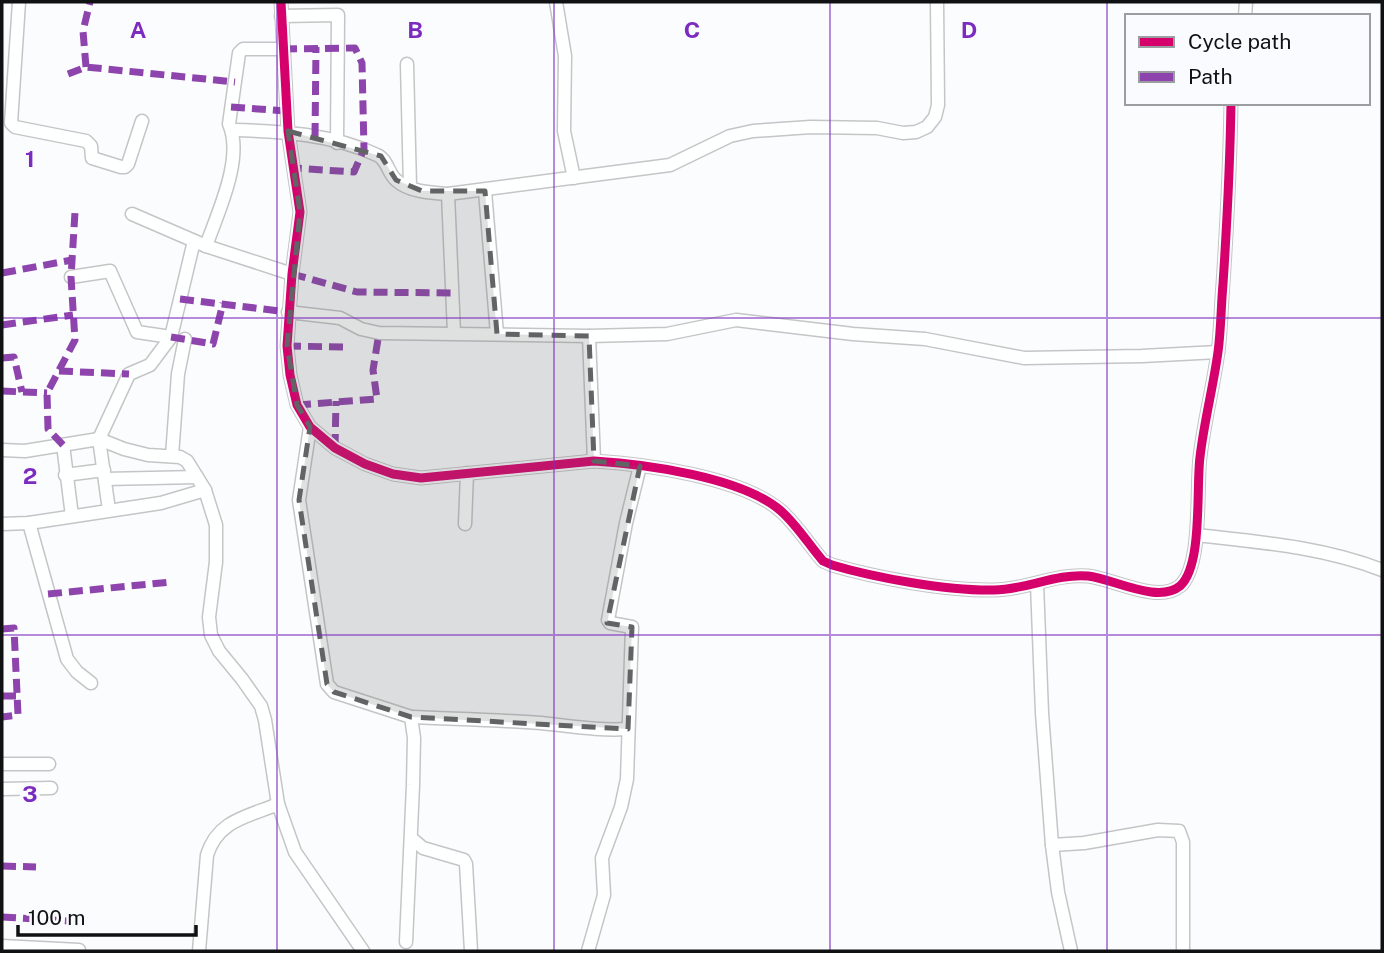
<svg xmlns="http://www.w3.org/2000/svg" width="1384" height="953" viewBox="0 0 1384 953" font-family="'Public Sans',sans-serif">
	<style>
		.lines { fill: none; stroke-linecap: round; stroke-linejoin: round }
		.street-casing { stroke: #c5c5c7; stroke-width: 15 }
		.street { stroke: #feffff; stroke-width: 12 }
		.quiet { stroke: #8e44ad; stroke-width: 7; stroke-dasharray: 14 7; stroke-linecap: butt }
		.cycleway-casing { stroke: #fafbfe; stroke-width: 13 }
		.cycleway { stroke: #d6006c; stroke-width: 9 }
		.marked { fill: #626365; fill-opacity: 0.2; stroke: #626365; stroke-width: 5; stroke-dasharray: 14 9; stroke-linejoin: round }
		.grid { fill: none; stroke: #7b2cbf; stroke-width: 2; stroke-opacity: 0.55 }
		.grid-label { font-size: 23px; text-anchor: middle; font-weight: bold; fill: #7b2cbf; stroke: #fafbfe; stroke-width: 7; stroke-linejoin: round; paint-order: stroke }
	</style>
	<rect width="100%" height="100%" fill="#fbfcfd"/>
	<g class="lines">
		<g class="street-casing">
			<g id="street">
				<polyline points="19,2 11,123 15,127 86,141 91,146 92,158 121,167 125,167 128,164 142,121"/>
				<path d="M281 2 288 131 300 212 292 274 287 346 290 375 297 405 310 427 335 448 365 464 393 474 421 478 594 461C645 464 742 477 781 511 797 525 809 545 823 561L832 565C876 578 948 591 994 590 1026 590 1056 573 1088 576 1114 579 1158 604 1180 586 1203 566 1196 487 1200 457 1204 422 1213 388 1218 352 1221 330 1221 306 1223 284 1227 223 1230 164 1231 103"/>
				<polyline points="556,2 565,56 564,131 574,178"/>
				<polyline points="281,16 338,15 337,143"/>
				<polyline points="1245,16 1246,2"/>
				<polyline points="407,64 410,188"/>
				<path d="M233 130C281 131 332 134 377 155 387 159 388 173 396 180 409 192 432 193 448 194L670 165 730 136 753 131 811 127 877 128 903 133 916 132 927 127 935 117 938 105 937 2"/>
				<polyline points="485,191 497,334"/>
				<polyline points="448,194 454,333"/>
				<polyline points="132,214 206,246 292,274"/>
				<path d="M206 246C218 212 244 158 229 124L239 53 243 49H283"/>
				<polyline points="71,277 110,271 137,332 171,337"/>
				<polyline points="288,312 340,318 361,329 379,333 589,336 667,334 736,320 853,334 925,339 1024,358 1142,356 1218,352"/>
				<polyline points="589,336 594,461"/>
				<polyline points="310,427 299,500 327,684 334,692 411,717 414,738 413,785 406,942"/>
				<polyline points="63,445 72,516"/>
				<polyline points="2,450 25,451 99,439 124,449 148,455 180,457 187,461 205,490 216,525 216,562 209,617 211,635 219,651 242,679 261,706 265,720 278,804 295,852 363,951"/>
				<polyline points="172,456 178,374 185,339"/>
				<polyline points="65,475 104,470"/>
				<polyline points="105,479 197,477"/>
				<polyline points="109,510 99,439 129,374 150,365 171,337 194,241"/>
				<polyline points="29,523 67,659 77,672 91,683"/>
				<polyline points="2,524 29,523 161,503 205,490"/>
				<polyline points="465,524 467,473"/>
				<path d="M1197 535C1259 542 1323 547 1382 570"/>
				<polyline points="1037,584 1042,713 1052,845 1084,843 1158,830 1179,831 1183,842 1183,951"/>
				<path d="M411 717C454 719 498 720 541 723 571 726 598 731 628 729"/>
				<polyline points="2,764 49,764"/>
				<polyline points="2,789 51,788"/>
				<polyline points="411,838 423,848 464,860 466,864 471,951"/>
				<polyline points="1052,845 1058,892 1071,951"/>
				<polyline points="2,946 79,950"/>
				<path d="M199 951 207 855C218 820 247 817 278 804"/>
				<polyline points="588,951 604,895 602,858 621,807 627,779 632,627 610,623 608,620 626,523 640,466"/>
			</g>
		</g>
		<use href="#street" class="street"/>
		<g class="quiet">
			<polyline points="283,49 355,48 362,63 364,149 354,172 293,168"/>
			<polyline points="86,67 83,31 90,2"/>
			<polyline points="68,74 86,67 235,82"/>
			<polyline points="231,107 286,111"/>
			<polyline points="315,137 316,47"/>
			<polyline points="2,273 72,260"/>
			<polyline points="292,274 357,292 453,293"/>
			<polyline points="180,299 288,312"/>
			<polyline points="2,325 73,315"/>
			<polyline points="171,337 213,344 223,303"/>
			<polyline points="287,346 343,347"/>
			<polyline points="2,358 14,357 22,392"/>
			<polyline points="59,371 129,374"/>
			<polyline points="2,391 47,393"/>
			<polyline points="297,405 377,399 373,370 379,333"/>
			<polyline points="63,445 48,429 47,393 75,340 71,277 75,212"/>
			<polyline points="335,448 336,401"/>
			<polyline points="48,594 171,582"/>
			<polyline points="2,629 14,628 18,715 2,717"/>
			<polyline points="2,696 16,696"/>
			<polyline points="2,866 36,867"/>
			<polyline points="2,917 71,921"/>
		</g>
		<g class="cycleway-casing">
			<path id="cycleway" d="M281 2 288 131 300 212 292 274 287 346 290 375 297 405 310 427 335 448 365 464 393 474 421 478 594 461C645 464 742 477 781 511 797 525 809 545 823 561L832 565C876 578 948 591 994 590 1026 590 1056 573 1088 576 1114 579 1158 604 1180 586 1203 566 1196 487 1200 457 1204 422 1213 388 1218 352 1221 330 1221 306 1223 284 1227 223 1230 164 1231 103"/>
		</g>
		<use href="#cycleway" class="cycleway"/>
	</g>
	<path class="marked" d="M288 131 381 156 396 180 422 191H485L497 334 589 336 594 461 640 466 607 623 632 627 628 729 411 717 334 692 327 684 299 500 310 427 297 405 287 346 300 212Z"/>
	<path class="grid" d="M277 2V951M554 2V951M830 2V951M1107 2V951M2 318H1382M2 635H1382"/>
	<g class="grid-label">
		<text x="138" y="38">A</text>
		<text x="415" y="38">B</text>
		<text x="692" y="38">C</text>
		<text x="969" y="38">D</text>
		<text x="30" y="167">1</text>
		<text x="30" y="484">2</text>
		<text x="30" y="802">3</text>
	</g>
	<rect width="1384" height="953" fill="none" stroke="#101113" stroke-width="7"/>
	<rect x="1125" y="14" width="245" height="91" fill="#fafbfe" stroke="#9c9da0" stroke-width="2"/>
	<rect x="1139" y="37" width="35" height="10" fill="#d6006c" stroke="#9c9da0" stroke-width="2"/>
	<text x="1188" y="49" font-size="21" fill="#101113">Cycle path</text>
	<rect x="1139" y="72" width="35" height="10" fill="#8e44ad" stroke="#9c9da0" stroke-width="2"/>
	<text x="1188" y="84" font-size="21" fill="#101113">Path</text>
	<path d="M18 925v10h178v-10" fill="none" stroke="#101113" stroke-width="3.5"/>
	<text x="28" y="925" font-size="21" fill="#101113" stroke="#fafbfe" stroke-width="5" paint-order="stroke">100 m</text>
</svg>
